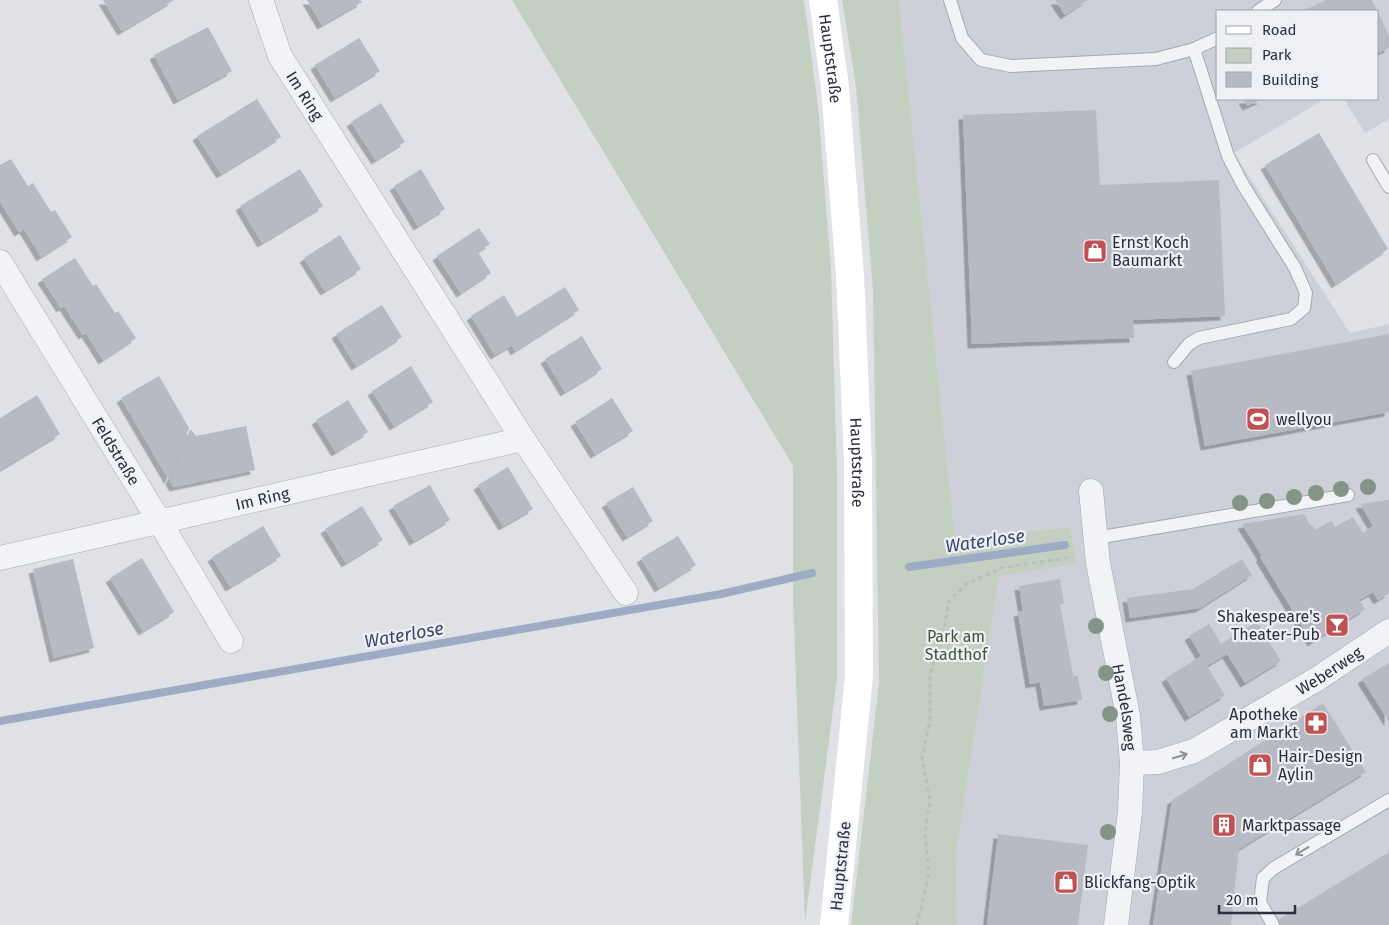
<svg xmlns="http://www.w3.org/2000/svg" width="1389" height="925" viewBox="0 0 1389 925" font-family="'Fira Sans',sans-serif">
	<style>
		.built { fill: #ced0d9 }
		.green { fill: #c3d0c1 }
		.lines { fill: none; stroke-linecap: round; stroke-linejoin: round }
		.stream { stroke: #9eabc4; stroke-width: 8 }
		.building { fill: #b7bac3; filter: url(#shadow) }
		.service-casing { stroke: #a5a8b1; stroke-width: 14 }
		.minor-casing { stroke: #a5a8b1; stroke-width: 25 }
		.path { stroke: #babcc2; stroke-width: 3; stroke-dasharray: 4 4; stroke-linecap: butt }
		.service { stroke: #f2f3f6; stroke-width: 12 }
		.minor { stroke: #f2f3f6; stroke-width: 24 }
		.secondary { stroke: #fff; stroke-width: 28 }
		.tree { fill: #849587 }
		.oneway { stroke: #8e909a }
		.labels { text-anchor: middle; stroke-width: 4.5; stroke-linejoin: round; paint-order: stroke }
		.street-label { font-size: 16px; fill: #2a2e3d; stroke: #eff0f5 }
		.poi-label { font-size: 16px; fill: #2a2e3d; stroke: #eff0f5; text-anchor: start }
		.park-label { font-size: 16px; fill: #3a5739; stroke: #eff0f5 }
		.water-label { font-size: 18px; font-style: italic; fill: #38486c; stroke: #eff0f5 }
	</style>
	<defs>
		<filter id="shadow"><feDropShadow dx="-4.5" dy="4.5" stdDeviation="0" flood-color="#0004"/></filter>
	</defs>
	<rect width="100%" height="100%" fill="#dfe1e7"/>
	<polygon class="built" points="899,0 1389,0 1389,119 1365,133 1344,99 1378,99 1378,11 1218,11 1218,99 1325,99 1234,153 1350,333 1389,324 1389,925 957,925 956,855 999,575 1076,564 1071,527 955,538"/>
	<g class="green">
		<polygon points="512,0 804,0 818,106 831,268 837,474 837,680 805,922 793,599 793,466"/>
		<polygon points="842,0 899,0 955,538 1071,527 1076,564 999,576 956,855 957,925 851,925 879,683 873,291 856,86"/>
	</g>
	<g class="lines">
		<g class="stream">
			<polyline points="909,567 1065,545"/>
			<polyline points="0,721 721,594 812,573"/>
		</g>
	</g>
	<g class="building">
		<polygon points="103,0 174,0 122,31"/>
		<polygon points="307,0 360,0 362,2 322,25"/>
		<polygon points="1055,0 1087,0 1065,15"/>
		<polygon points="1326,0 1372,0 1377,11 1303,11"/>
		<polygon points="1378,12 1389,36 1389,48 1378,53"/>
		<polygon points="208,27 232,71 178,100 154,55"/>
		<polygon points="359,38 380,71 335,98 315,65"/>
		<polygon points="257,99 281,137 221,174 197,136"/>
		<polygon points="1243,99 1263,99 1247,106"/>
		<polygon points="381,103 405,142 376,160 351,122"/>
		<polygon points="1096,110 1100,185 1219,180 1225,316 1133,320 1134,338 972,344 963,115"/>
		<polygon points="1319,133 1388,249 1336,284 1265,165"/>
		<polygon points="11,159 28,186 33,183 51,212 55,210 72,237 41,257 24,229 19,232 1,203 0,203 0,165"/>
		<polygon points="300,169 323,206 262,243 240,206"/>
		<polygon points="421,169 445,209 418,226 394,186"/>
		<polygon points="479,228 490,244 478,252 491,273 461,293 437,256"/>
		<polygon points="340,235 361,269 325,291 304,258"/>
		<polygon points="75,258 93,286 96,284 115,313 118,311 136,338 103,360 86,333 83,335 64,306 61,308 42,279"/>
		<polygon points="565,287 579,310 515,351 512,345 495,355 471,316 504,295 517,317"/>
		<polygon points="382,305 402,337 356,366 336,334"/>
		<polygon points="1389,334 1389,412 1205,446 1191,371"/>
		<polygon points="582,336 602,369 565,392 545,359"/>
		<polygon points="411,366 433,402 394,426 372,391"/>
		<polygon points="159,376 189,428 169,480 121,398"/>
		<polygon points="37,395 60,434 0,470 0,418"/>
		<polygon points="612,398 633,431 595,454 575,422"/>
		<polygon points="348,400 368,432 336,452 316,420"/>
		<polygon points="246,426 255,470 174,487 170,481 190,429 196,436"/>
		<polygon points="508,467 533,509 503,526 478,485"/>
		<polygon points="430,485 450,520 414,541 393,506"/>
		<polygon points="633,487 653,521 627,537 606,503"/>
		<polygon points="1389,500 1389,593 1378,600 1373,592 1359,600 1365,609 1312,642 1260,557 1262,556 1242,524 1304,514 1311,526 1312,525 1315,530 1331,521 1335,527 1353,517 1363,533 1373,526 1360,504"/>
		<polygon points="362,506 383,540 346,563 325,529"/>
		<polygon points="263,526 281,556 230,587 212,557"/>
		<polygon points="678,536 696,565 659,588 641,558"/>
		<polygon points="142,558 174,612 143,631 110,578"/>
		<polygon points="73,559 94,648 54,658 33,569"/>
		<polygon points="1242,559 1252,575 1200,608 1130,618 1127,598 1193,589"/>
		<polygon points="1060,579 1064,604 1060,604 1073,676 1078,676 1082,700 1044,706 1040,682 1030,684 1018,612 1023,611 1019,586"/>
		<polygon points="1257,622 1281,661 1245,683 1227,654 1207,666 1225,695 1189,717 1166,678 1201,656 1189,636 1209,624 1221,644"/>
		<polygon points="1389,663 1389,722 1362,679"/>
		<polygon points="1323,703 1366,772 1239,849 1231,925 1153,925 1172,800"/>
		<polygon points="998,834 1088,845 1078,925 987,925"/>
		<polygon points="1389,852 1389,925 1281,925 1278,920"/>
	</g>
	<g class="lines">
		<g class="service-casing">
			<g id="service">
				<polyline points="950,0 962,38 981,60 1011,66 1156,59 1194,49 1218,38"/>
				<polyline points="1258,11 1275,0"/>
				<polyline points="1373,160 1389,187"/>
				<polyline points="1174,362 1189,344 1199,338 1291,319 1304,308 1306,293 1295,268 1243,185 1228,156 1194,49"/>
				<polyline points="1096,538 1348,495"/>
				<polyline points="1273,925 1260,902 1263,878 1274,868 1389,800"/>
			</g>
		</g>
		<g class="minor-casing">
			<g id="minor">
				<path id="s1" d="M261 0 280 56 523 439 626 593"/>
				<path id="s2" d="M0 262 152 509 231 641"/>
				<path id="s3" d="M1091 491 1098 563 1128 716 1132 763 1130 812 1116 925"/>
				<path id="s4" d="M0 558 523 439"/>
				<path id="s5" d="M1132 763 1158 762 1194 751 1317 679 1389 631"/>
			</g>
		</g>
		<polyline class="path" points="917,925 929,874 925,834 930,801 922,758 930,720 930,674 943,634 949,601 966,584 1002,568 1072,557"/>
		<use href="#service" class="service"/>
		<use href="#minor" class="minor"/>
		<path class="secondary" id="s6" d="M823 0 835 87 850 275 858 463 859 676 834 925"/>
	</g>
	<g class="tree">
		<circle cx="1368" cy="487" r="8"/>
		<circle cx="1341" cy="489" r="8"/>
		<circle cx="1316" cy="493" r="8"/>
		<circle cx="1294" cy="497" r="8"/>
		<circle cx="1267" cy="501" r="8"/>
		<circle cx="1240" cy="503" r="8"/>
		<circle cx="1096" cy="626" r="8"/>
		<circle cx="1106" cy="673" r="8"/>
		<circle cx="1110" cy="714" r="8"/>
		<circle cx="1108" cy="832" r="8"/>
	</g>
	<defs><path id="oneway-shaft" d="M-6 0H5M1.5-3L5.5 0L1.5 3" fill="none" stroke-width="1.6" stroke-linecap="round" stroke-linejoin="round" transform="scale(1.25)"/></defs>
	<g class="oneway">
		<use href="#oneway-shaft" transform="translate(1180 756) rotate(-17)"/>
		<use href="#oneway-shaft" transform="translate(1302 851) rotate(149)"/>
	</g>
	<defs>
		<g id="shop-square" transform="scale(1.25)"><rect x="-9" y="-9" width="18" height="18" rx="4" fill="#c05152" stroke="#eff0f5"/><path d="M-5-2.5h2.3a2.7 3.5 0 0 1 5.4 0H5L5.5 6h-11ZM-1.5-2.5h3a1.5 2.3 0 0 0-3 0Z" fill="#fff"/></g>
		<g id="stadium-square" transform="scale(1.25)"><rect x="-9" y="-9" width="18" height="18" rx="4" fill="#c05152" stroke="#eff0f5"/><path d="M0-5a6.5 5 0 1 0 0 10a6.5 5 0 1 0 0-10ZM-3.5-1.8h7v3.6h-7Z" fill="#fff"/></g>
		<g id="bar-square" transform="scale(1.25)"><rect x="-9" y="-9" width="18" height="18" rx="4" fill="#c05152" stroke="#eff0f5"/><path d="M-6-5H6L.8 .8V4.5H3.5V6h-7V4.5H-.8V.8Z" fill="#fff"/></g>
		<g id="pharmacy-square" transform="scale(1.25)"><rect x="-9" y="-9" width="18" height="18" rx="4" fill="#c05152" stroke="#eff0f5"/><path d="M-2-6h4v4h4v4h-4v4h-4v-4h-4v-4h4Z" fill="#fff"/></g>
		<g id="building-square" transform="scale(1.25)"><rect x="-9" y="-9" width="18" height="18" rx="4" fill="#c05152" stroke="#eff0f5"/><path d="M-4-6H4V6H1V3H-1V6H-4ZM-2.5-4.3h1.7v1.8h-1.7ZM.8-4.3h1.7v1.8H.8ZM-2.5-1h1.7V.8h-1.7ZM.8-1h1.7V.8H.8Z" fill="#fff"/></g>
	</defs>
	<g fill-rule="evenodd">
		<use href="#shop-square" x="1095" y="251"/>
		<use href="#stadium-square" x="1258" y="419"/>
		<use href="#bar-square" x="1337" y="625"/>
		<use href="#pharmacy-square" x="1316" y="723"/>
		<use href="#shop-square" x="1260" y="765"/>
		<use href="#building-square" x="1224" y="825"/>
		<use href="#shop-square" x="1066" y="882"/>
	</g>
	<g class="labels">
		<g class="street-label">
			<text dy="6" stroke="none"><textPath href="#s6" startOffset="59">Hauptstraße</textPath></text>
			<text dy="6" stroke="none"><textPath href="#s1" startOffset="106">Im Ring</textPath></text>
			<text dy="6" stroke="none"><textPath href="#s2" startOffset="222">Feldstraße</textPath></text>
			<text dy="6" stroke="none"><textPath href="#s6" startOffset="464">Hauptstraße</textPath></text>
			<text dy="6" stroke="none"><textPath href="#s4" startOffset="269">Im Ring</textPath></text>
			<text dy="6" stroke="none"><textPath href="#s5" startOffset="221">Weberweg</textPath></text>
			<text dy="6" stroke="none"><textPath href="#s3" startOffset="219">Handelsweg</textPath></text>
			<text transform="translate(840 866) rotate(-84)" y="6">Hauptstraße</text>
		</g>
		<g class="poi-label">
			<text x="1112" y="248">Ernst Koch<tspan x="1112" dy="18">Baumarkt</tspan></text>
			<text x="1276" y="425">wellyou</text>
			<text x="1320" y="622" text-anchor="end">Shakespeare's<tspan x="1320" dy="18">Theater-Pub</tspan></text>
			<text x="1298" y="720" text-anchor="end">Apotheke<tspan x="1298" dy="18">am Markt</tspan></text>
			<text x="1278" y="762">Hair-Design<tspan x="1278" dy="18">Aylin</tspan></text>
			<text x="1242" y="831">Marktpassage</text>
			<text x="1084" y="888">Blickfang-Optik</text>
		</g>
		<g class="park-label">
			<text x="956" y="642">Park am<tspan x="956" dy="18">Stadthof</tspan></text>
		</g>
		<g class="water-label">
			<text transform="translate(985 541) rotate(-8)" y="6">Waterlose</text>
			<text transform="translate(404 635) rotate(-10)" y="6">Waterlose</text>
		</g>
	</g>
	<rect x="1216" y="10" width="162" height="90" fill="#eff0f5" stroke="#a0a2ab"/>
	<rect x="1226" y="26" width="25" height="8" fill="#ffffff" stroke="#a0a2ab"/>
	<text x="1262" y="35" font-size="15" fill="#2a2e3d">Road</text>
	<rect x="1226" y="48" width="25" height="15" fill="#c3d0c1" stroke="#a0a2ab"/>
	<text x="1262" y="60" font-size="15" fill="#2a2e3d">Park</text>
	<rect x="1226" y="72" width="25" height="15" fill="#b7bac3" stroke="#a0a2ab"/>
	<text x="1262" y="85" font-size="15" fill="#2a2e3d">Building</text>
	<path d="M1219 905v8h76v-8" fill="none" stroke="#2a2e3d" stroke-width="2.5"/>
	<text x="1226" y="905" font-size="15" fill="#2a2e3d" stroke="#eff0f5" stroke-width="4" paint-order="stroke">20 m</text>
</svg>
